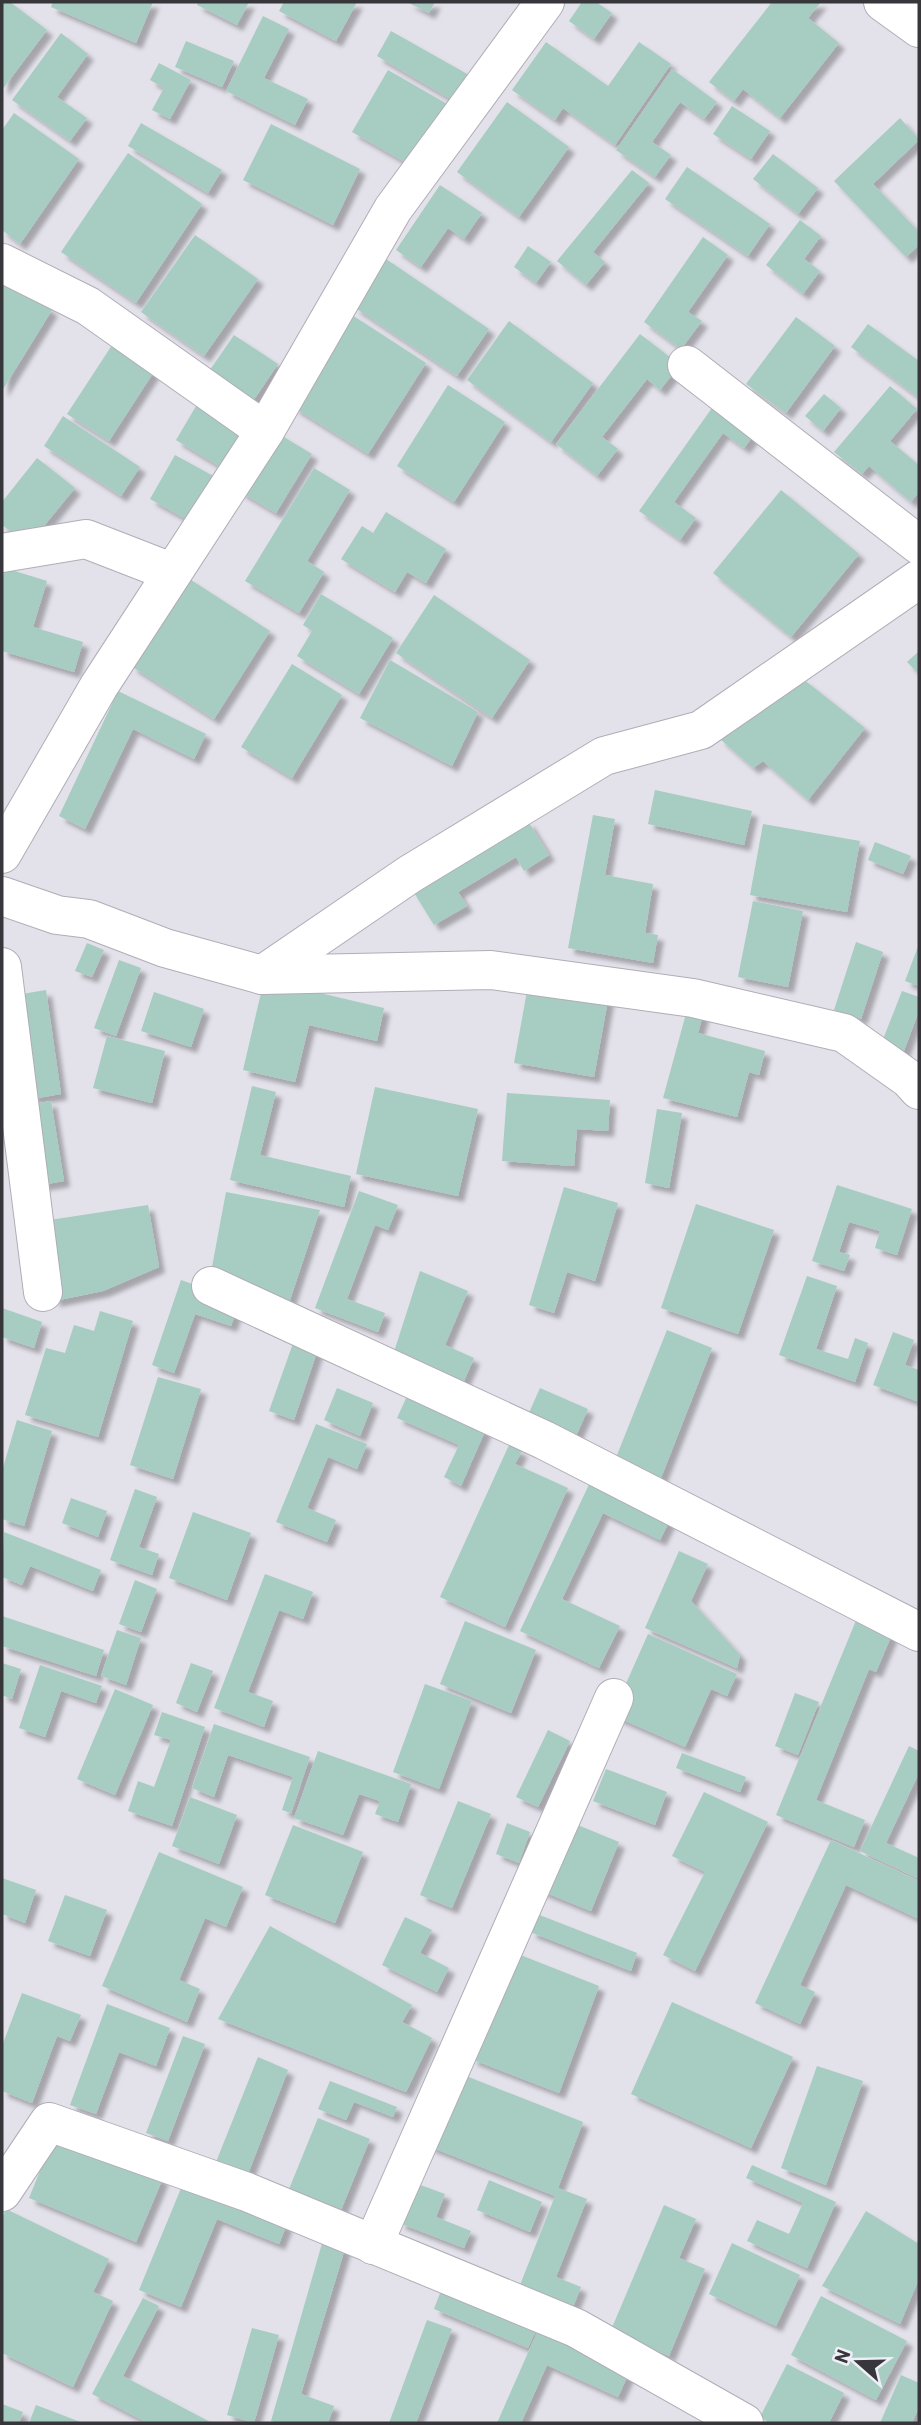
<svg xmlns="http://www.w3.org/2000/svg" width="921" height="2425" viewBox="0 0 921 2425" font-family="Barlow,sans-serif">
	<style>
		.building { fill: #a7ccc1; filter: url(#shadow) }
		.lines { fill: none; stroke-linecap: round; stroke-linejoin: round }
		.street-casing { stroke: #b0adb7; stroke-width: 40 }
		.street { stroke: #fff; stroke-width: 38 }
	</style>
	<defs>
		<filter id="shadow"><feDropShadow dx="6" dy="6" stdDeviation="2" flood-color="#0004"/></filter>
	</defs>
	<rect width="100%" height="100%" fill="#e3e1ea"/>
	<g class="building">
		<polygon points="2,2 10,2 47,30 2,90"/>
		<polygon points="53,2 153,2 136,43 51,7"/>
		<polygon points="198,2 249,2 237,25 197,5"/>
		<polygon points="284,2 357,2 336,41 279,11"/>
		<polygon points="407,2 435,2 429,13"/>
		<polygon points="582,2 596,2 612,13 594,39 569,21"/>
		<polygon points="772,2 821,2 808,18 839,43 780,118 743,89 734,101 709,82"/>
		<polygon points="263,16 289,29 264,78 308,99 295,125 226,91"/>
		<polygon points="391,31 476,79 461,105 377,56"/>
		<polygon points="61,33 88,54 57,97 87,118 70,141 12,100"/>
		<polygon points="186,41 234,61 222,87 175,67"/>
		<polygon points="546,42 608,86 639,42 671,64 615,145 563,108 555,120 512,90"/>
		<polygon points="159,63 191,80 170,119 152,110 164,88 150,80"/>
		<polygon points="672,69 717,102 704,119 680,102 652,142 671,155 655,177 616,150"/>
		<polygon points="388,70 454,108 419,170 352,132"/>
		<polygon points="507,102 569,147 519,217 457,172"/>
		<polygon points="732,106 770,131 751,159 713,134"/>
		<polygon points="14,113 79,159 20,244 2,230 2,130"/>
		<polygon points="900,118 919,140 873,184 919,232 919,245 906,257 834,181"/>
		<polygon points="141,123 222,170 208,193 128,146"/>
		<polygon points="271,124 360,169 333,225 243,180"/>
		<polygon points="128,153 202,204 136,303 61,252"/>
		<polygon points="773,154 818,188 798,214 753,179"/>
		<polygon points="687,167 770,224 748,256 665,199"/>
		<polygon points="632,170 649,183 593,252 605,262 586,285 557,261"/>
		<polygon points="440,185 482,213 464,239 448,228 421,267 396,250"/>
		<polygon points="800,220 821,236 804,259 820,271 803,294 766,265"/>
		<polygon points="195,235 258,279 204,356 141,312"/>
		<polygon points="703,237 728,255 688,312 702,321 681,349 644,322"/>
		<polygon points="528,246 551,262 536,283 514,267"/>
		<polygon points="386,259 489,329 457,376 354,307"/>
		<polygon points="2,278 52,310 2,391"/>
		<polygon points="352,315 426,363 368,454 293,407"/>
		<polygon points="796,317 835,346 786,413 746,384"/>
		<polygon points="509,321 593,383 551,442 467,380"/>
		<polygon points="868,324 919,361 919,398 851,347"/>
		<polygon points="640,334 680,365 660,390 647,379 602,437 618,449 597,476 556,444"/>
		<polygon points="234,335 278,364 249,407 205,377"/>
		<polygon points="116,339 157,367 109,441 67,414"/>
		<polygon points="448,385 505,422 454,502 397,466"/>
		<polygon points="890,386 917,409 890,441 919,465 919,492 911,502 869,466 862,474 834,452"/>
		<polygon points="824,394 841,408 823,431 805,416"/>
		<polygon points="202,396 250,425 224,469 176,440"/>
		<polygon points="719,398 760,427 744,448 723,433 674,502 696,518 680,540 639,511"/>
		<polygon points="63,416 140,467 121,496 44,446"/>
		<polygon points="274,431 312,454 276,513 239,491"/>
		<polygon points="175,455 217,478 193,523 150,499"/>
		<polygon points="37,458 75,488 44,526 10,531 2,525 2,502"/>
		<polygon points="314,468 350,490 307,561 324,572 299,613 245,581"/>
		<polygon points="781,490 859,554 791,637 713,573"/>
		<polygon points="386,512 446,549 426,583 407,572 395,592 341,559 362,526 373,533"/>
		<polygon points="5,568 47,581 33,627 83,642 74,672 2,651 2,580"/>
		<polygon points="188,578 270,631 214,719 131,666"/>
		<polygon points="321,594 393,638 359,694 297,656 312,631 303,625"/>
		<polygon points="434,595 530,660 492,718 396,653"/>
		<polygon points="919,651 919,674 907,662"/>
		<polygon points="390,660 478,712 452,766 360,718"/>
		<polygon points="292,664 342,695 292,778 241,747"/>
		<polygon points="803,679 865,728 808,800 763,761 753,768 719,738"/>
		<polygon points="118,691 206,734 194,759 133,729 85,829 59,816"/>
		<polygon points="655,790 752,811 744,845 648,824"/>
		<polygon points="593,815 615,819 605,875 653,884 645,933 658,935 653,963 568,948"/>
		<polygon points="528,821 549,855 524,871 516,857 458,892 467,906 434,925 413,891"/>
		<polygon points="763,824 860,841 847,912 750,895"/>
		<polygon points="875,842 911,856 903,874 868,860"/>
		<polygon points="753,901 803,911 788,987 738,977"/>
		<polygon points="856,942 883,952 861,1019 834,1010"/>
		<polygon points="87,943 104,950 92,977 75,971"/>
		<polygon points="919,944 919,986 905,981"/>
		<polygon points="119,960 141,968 116,1036 94,1028"/>
		<polygon points="264,980 384,1008 377,1041 309,1025 295,1082 243,1070"/>
		<polygon points="529,980 609,994 594,1077 514,1063"/>
		<polygon points="46,990 61,1094 32,1099 16,995"/>
		<polygon points="902,991 919,997 919,1011 902,1056 880,1047"/>
		<polygon points="154,992 204,1009 191,1047 141,1031"/>
		<polygon points="690,999 706,1004 698,1033 765,1051 759,1075 749,1072 737,1117 663,1098"/>
		<polygon points="107,1036 165,1051 152,1103 93,1088"/>
		<polygon points="252,1086 276,1092 260,1155 351,1176 344,1207 230,1180"/>
		<polygon points="375,1087 478,1109 458,1196 356,1174"/>
		<polygon points="507,1093 610,1100 608,1131 577,1129 574,1166 502,1161"/>
		<polygon points="51,1101 64,1181 41,1185 29,1105"/>
		<polygon points="657,1109 682,1113 669,1188 645,1183"/>
		<polygon points="837,1185 912,1209 897,1255 875,1248 880,1231 849,1222 839,1252 850,1255 844,1271 812,1261"/>
		<polygon points="564,1187 618,1203 595,1281 567,1272 554,1313 529,1305"/>
		<polygon points="359,1191 398,1205 388,1230 375,1225 347,1299 385,1313 378,1332 315,1308"/>
		<polygon points="226,1192 320,1210 286,1312 209,1283"/>
		<polygon points="696,1204 774,1230 738,1334 661,1308"/>
		<polygon points="148,1205 159,1267 103,1291 54,1301 43,1221"/>
		<polygon points="420,1271 468,1291 445,1345 474,1358 460,1390 391,1361"/>
		<polygon points="807,1276 837,1286 816,1349 848,1359 855,1338 868,1343 855,1382 779,1355"/>
		<polygon points="181,1280 240,1301 231,1326 195,1314 174,1373 152,1365"/>
		<polygon points="2,1308 42,1322 34,1348 2,1337"/>
		<polygon points="100,1311 133,1321 98,1437 25,1415 46,1348 65,1353 74,1325 94,1331"/>
		<polygon points="667,1330 712,1348 659,1483 613,1465"/>
		<polygon points="297,1332 321,1340 294,1420 269,1411"/>
		<polygon points="893,1332 914,1340 905,1365 919,1370 919,1402 873,1385"/>
		<polygon points="158,1377 201,1389 173,1479 130,1465"/>
		<polygon points="337,1388 373,1403 360,1436 324,1420"/>
		<polygon points="540,1388 588,1409 576,1436 528,1415"/>
		<polygon points="408,1394 486,1429 461,1486 444,1477 459,1445 397,1418"/>
		<polygon points="17,1420 52,1431 24,1526 2,1519 2,1471"/>
		<polygon points="316,1424 367,1444 357,1469 328,1457 307,1508 336,1520 327,1542 276,1522"/>
		<polygon points="509,1445 522,1451 515,1464 568,1488 505,1627 440,1597"/>
		<polygon points="593,1476 673,1514 660,1540 603,1513 562,1599 620,1626 599,1668 520,1631"/>
		<polygon points="135,1489 157,1497 139,1547 159,1554 152,1575 110,1560"/>
		<polygon points="71,1498 107,1511 98,1537 62,1523"/>
		<polygon points="193,1512 251,1533 227,1600 169,1578"/>
		<polygon points="4,1532 101,1570 93,1591 30,1566 22,1585 2,1577"/>
		<polygon points="679,1551 708,1564 691,1601 740,1655 737,1668 645,1628"/>
		<polygon points="265,1574 313,1592 303,1619 279,1610 248,1692 273,1701 264,1727 214,1708"/>
		<polygon points="135,1580 157,1589 141,1632 119,1624"/>
		<polygon points="2,1616 104,1650 96,1676 2,1646"/>
		<polygon points="857,1618 893,1632 876,1672 869,1669 816,1800 865,1820 854,1847 776,1815"/>
		<polygon points="465,1621 536,1650 511,1713 440,1684"/>
		<polygon points="117,1630 141,1638 126,1685 101,1676"/>
		<polygon points="648,1634 737,1674 727,1696 711,1689 685,1747 612,1715"/>
		<polygon points="2,1663 21,1669 12,1699 2,1695"/>
		<polygon points="191,1663 213,1671 197,1712 176,1703"/>
		<polygon points="40,1665 102,1686 96,1703 61,1691 45,1737 19,1728"/>
		<polygon points="425,1684 472,1701 439,1789 393,1772"/>
		<polygon points="115,1689 153,1705 115,1795 77,1779"/>
		<polygon points="795,1693 819,1702 798,1755 775,1746"/>
		<polygon points="162,1712 205,1727 172,1826 128,1811 138,1781 154,1787 171,1740 154,1735"/>
		<polygon points="214,1724 310,1757 291,1813 282,1810 293,1777 228,1755 214,1797 192,1788"/>
		<polygon points="548,1730 570,1741 538,1807 516,1797"/>
		<polygon points="909,1746 919,1751 919,1773 886,1843 919,1858 919,1879 860,1851"/>
		<polygon points="318,1751 411,1784 398,1822 375,1814 380,1801 359,1794 343,1835 294,1818"/>
		<polygon points="682,1753 746,1777 740,1792 676,1768"/>
		<polygon points="606,1769 667,1792 655,1825 593,1801"/>
		<polygon points="704,1792 768,1822 695,1971 663,1955 705,1872 672,1856"/>
		<polygon points="190,1797 237,1815 219,1864 172,1846"/>
		<polygon points="458,1801 491,1814 452,1908 420,1895"/>
		<polygon points="568,1821 619,1842 591,1911 539,1890"/>
		<polygon points="507,1823 530,1832 519,1863 496,1854"/>
		<polygon points="293,1825 363,1852 335,1923 265,1895"/>
		<polygon points="831,1840 919,1881 919,1919 846,1885 800,1985 815,1992 800,2024 755,2003"/>
		<polygon points="159,1852 243,1887 226,1927 205,1918 179,1980 200,1989 187,2022 102,1986"/>
		<polygon points="2,1878 36,1890 25,1923 2,1914"/>
		<polygon points="65,1895 107,1910 90,1956 48,1941"/>
		<polygon points="537,1914 637,1953 631,1971 530,1932"/>
		<polygon points="405,1917 432,1930 420,1953 449,1968 437,1992 382,1965"/>
		<polygon points="270,1926 412,2005 402,2022 432,2038 406,2092 218,2019"/>
		<polygon points="513,1952 599,1986 559,2093 471,2059"/>
		<polygon points="22,1993 81,2015 70,2041 57,2036 32,2103 2,2091 2,2046"/>
		<polygon points="672,2002 793,2057 751,2148 631,2094"/>
		<polygon points="107,2004 170,2028 156,2066 119,2052 96,2114 70,2105"/>
		<polygon points="183,2036 205,2044 168,2141 146,2133"/>
		<polygon points="258,2057 288,2070 248,2174 216,2162"/>
		<polygon points="817,2066 863,2081 826,2185 781,2168"/>
		<polygon points="456,2072 583,2122 558,2188 587,2199 556,2277 581,2287 573,2307 520,2285 555,2196 428,2146"/>
		<polygon points="330,2081 397,2107 393,2117 354,2102 346,2120 318,2109"/>
		<polygon points="318,2118 370,2139 341,2210 289,2189"/>
		<polygon points="55,2134 163,2178 136,2242 29,2198"/>
		<polygon points="752,2165 836,2202 807,2268 747,2241 757,2220 789,2234 803,2203 746,2178"/>
		<polygon points="489,2180 542,2202 530,2232 477,2210"/>
		<polygon points="184,2181 287,2224 279,2244 217,2219 181,2307 139,2290"/>
		<polygon points="415,2183 445,2194 436,2217 471,2231 464,2248 399,2223"/>
		<polygon points="664,2205 696,2219 679,2258 705,2269 669,2356 611,2330"/>
		<polygon points="6,2209 109,2259 93,2292 113,2301 73,2387 2,2353 2,2218"/>
		<polygon points="866,2211 919,2244 919,2279 900,2324 822,2286"/>
		<polygon points="325,2233 347,2242 301,2394 334,2406 328,2423 277,2423 271,2421"/>
		<polygon points="732,2243 800,2275 776,2326 709,2294"/>
		<polygon points="442,2288 537,2328 528,2348 434,2309"/>
		<polygon points="821,2296 907,2341 876,2400 791,2355"/>
		<polygon points="143,2298 159,2306 123,2376 212,2423 148,2423 92,2394"/>
		<polygon points="427,2320 452,2329 416,2423 389,2423"/>
		<polygon points="252,2328 279,2335 254,2423 227,2415"/>
		<polygon points="538,2330 630,2371 618,2397 547,2365 521,2423 497,2423"/>
		<polygon points="787,2364 844,2393 829,2423 770,2423 760,2417"/>
		<polygon points="901,2375 919,2383 919,2407 912,2423 880,2423"/>
		<polygon points="2,2404 23,2412 19,2423 2,2423"/>
		<polygon points="36,2405 83,2423 29,2423"/>
	</g>
	<g class="lines">
		<g class="street-casing">
			<g id="street">
				<polyline points="883,2 919,28"/>
				<polyline points="2,263 88,306 265,431"/>
				<polyline points="687,365 919,545"/>
				<polyline points="2,553 86,539 171,572"/>
				<polyline points="2,854 99,686 265,431 393,209 545,2"/>
				<polyline points="2,896 57,915 89,919 165,948 262,975 491,970 693,998 844,1033 909,1079 919,1090"/>
				<polyline points="2,967 43,1292"/>
				<polyline points="262,975 410,874 604,756 701,730 919,579"/>
				<polyline points="211,1286 544,1440 919,1632"/>
				<polyline points="2,2192 49,2122 247,2192 576,2328 744,2423"/>
				<polyline points="373,2245 614,1698"/>
			</g>
		</g>
		<use href="#street" class="street"/>
	</g>
	<rect width="921" height="2425" fill="none" stroke="#37363a" stroke-width="7"/>
	<g transform="translate(858 2362) rotate(290)" stroke="#f0eef8" stroke-width="5" paint-order="stroke">
	<path d="M0-5L12 26L0 18L-12 26Z" fill="#37363a"/>
	<text y="-10" font-size="19" font-weight="bold" text-anchor="middle" fill="#37363a">N</text>
	</g>
</svg>
